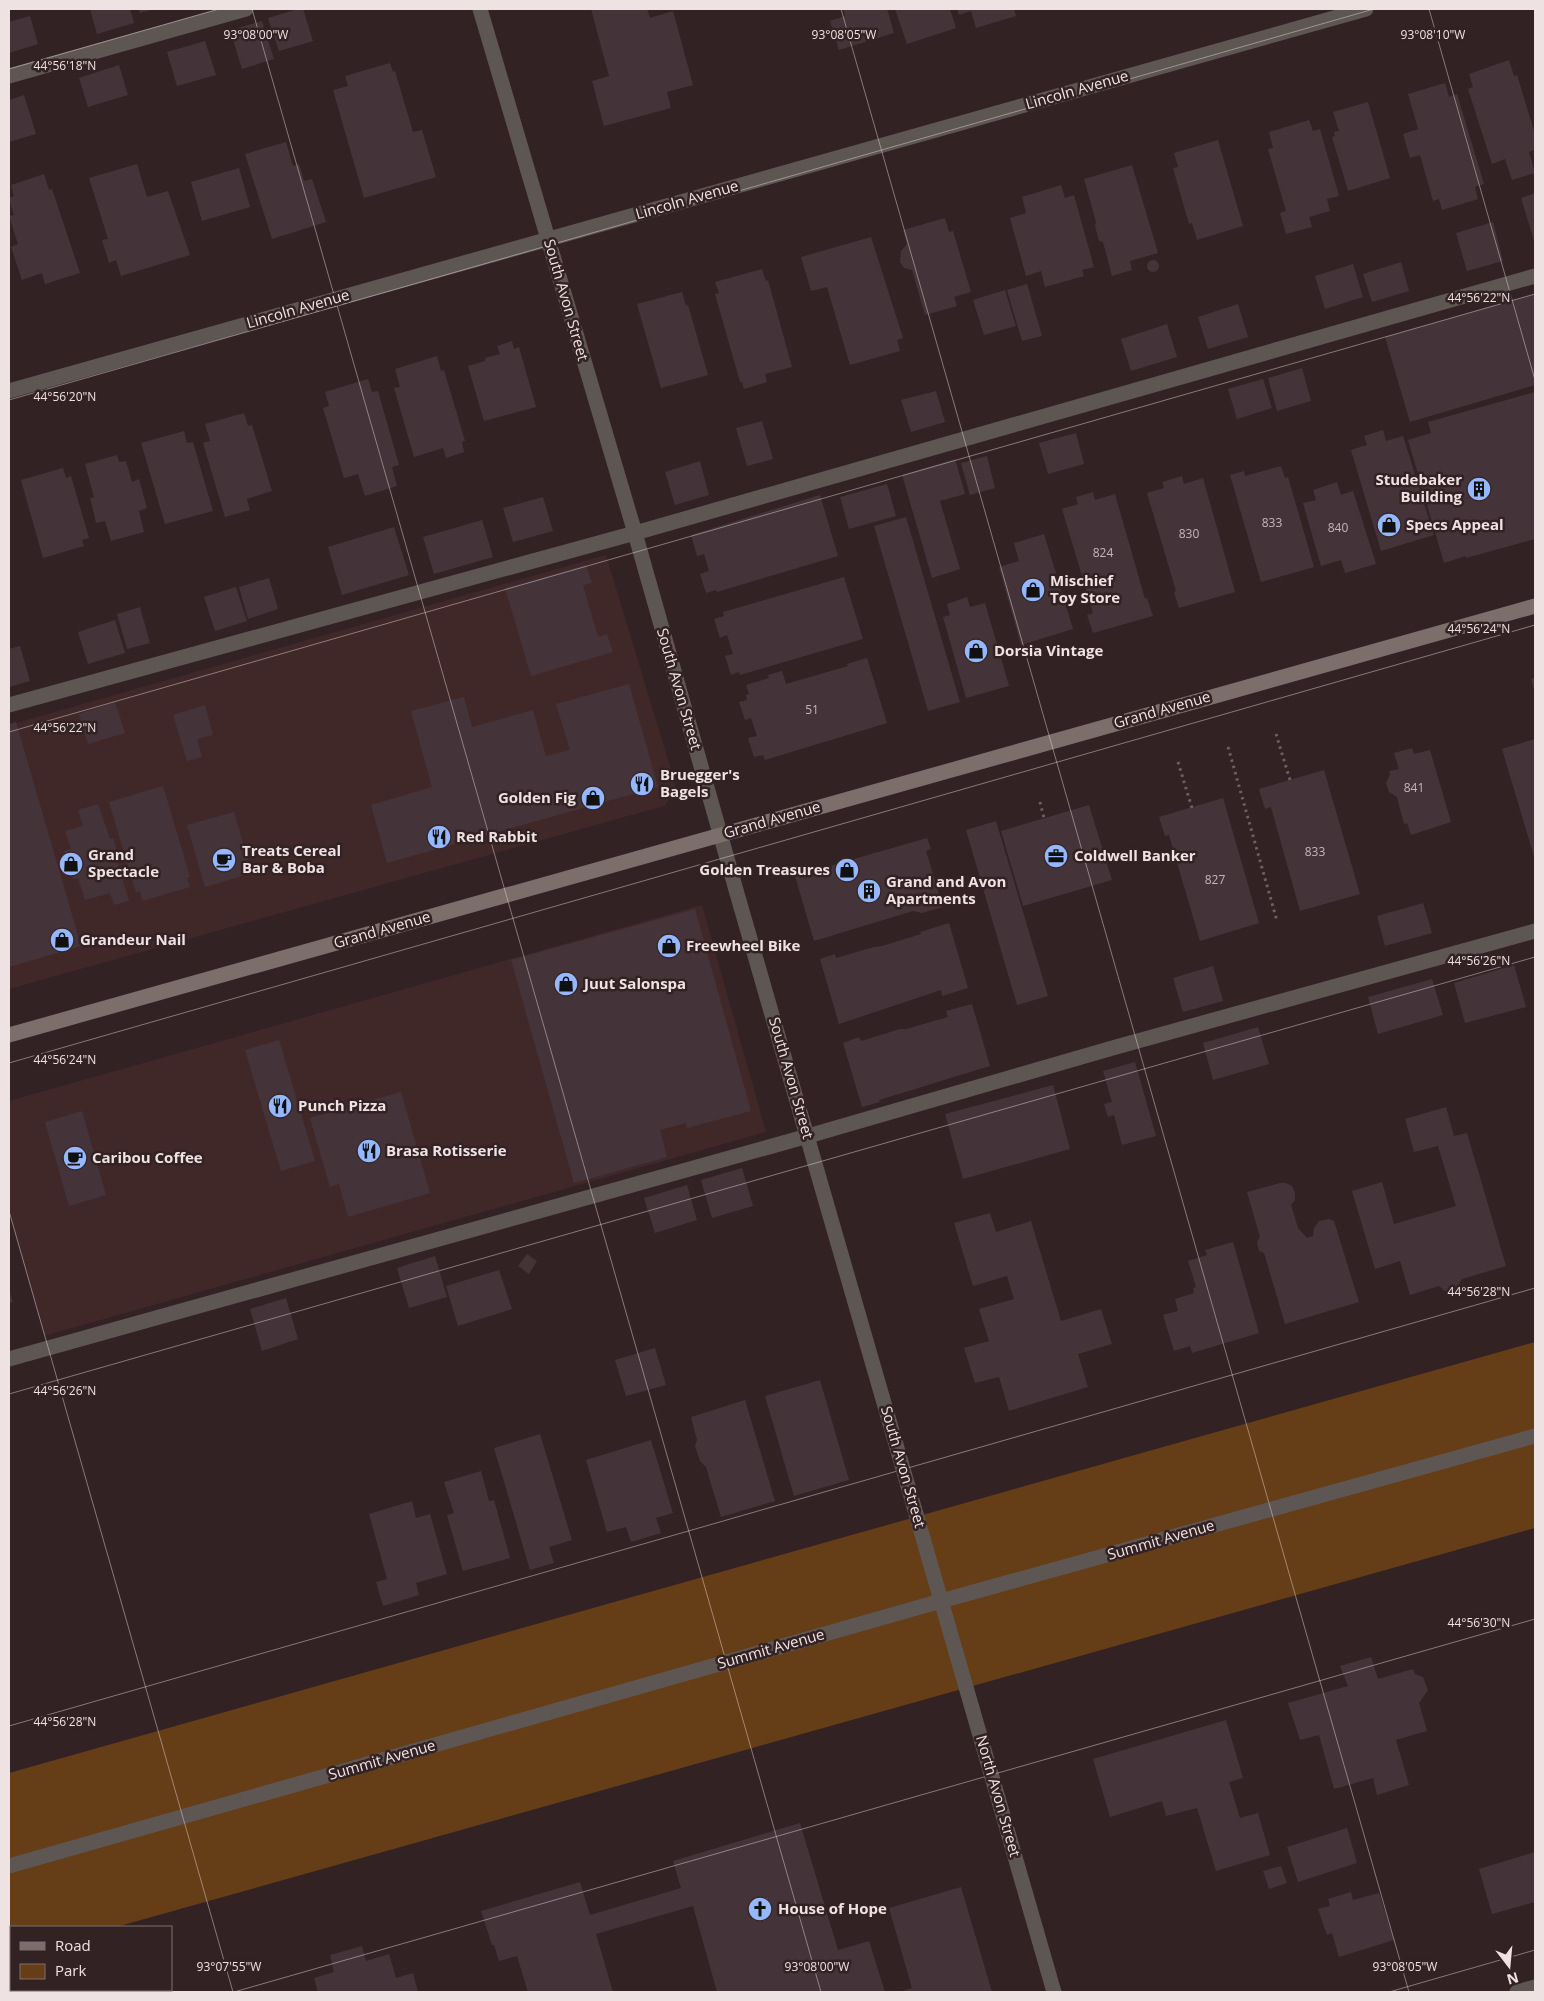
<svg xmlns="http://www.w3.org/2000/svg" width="1544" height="2001" viewBox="0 0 1544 2001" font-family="'Open Sans',sans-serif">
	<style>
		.built { fill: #402829 }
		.green { fill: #653d16 }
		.building { fill: #44343a }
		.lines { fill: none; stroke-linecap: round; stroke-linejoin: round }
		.path { stroke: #6e5f60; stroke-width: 3; stroke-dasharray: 2.5 4; stroke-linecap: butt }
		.service { stroke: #5e5653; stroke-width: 15 }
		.minor { stroke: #5e5653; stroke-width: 15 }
		.tertiary { stroke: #5e5653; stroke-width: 15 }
		.secondary { stroke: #7c6f6b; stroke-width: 15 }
		.ticks { fill: none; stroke: #eee2e2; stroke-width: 1; stroke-opacity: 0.45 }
		.labels { text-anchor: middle; stroke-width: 5; stroke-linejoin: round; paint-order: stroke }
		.number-label { font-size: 12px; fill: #c4b6b8 }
		.street-label { font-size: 15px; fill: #eee2e2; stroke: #332223 }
		.poi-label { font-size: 15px; font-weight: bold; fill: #eee2e2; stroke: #332223; text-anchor: start }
		.ticks-label { font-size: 12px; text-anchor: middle; fill: #eee2e2; stroke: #332223; stroke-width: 5; stroke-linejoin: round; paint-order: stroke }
	</style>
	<rect width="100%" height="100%" fill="#332223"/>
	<g class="built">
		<polygon points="606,555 675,783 674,793 664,806 9,989 9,725"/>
		<polygon points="702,905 766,1132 44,1336 9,1213 9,1101"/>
	</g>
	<polygon class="green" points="1535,1342 1535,1528 116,1927 11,1927 11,1957 9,1957 9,1773"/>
	<g class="building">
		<polygon points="90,9 130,9 134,23 97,34"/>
		<polygon points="138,9 154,9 140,13"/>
		<polygon points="298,9 303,9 313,41 279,51 268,18"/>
		<polygon points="591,9 647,9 650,18 673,11 693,85 667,92 671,108 604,126 592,81 609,76"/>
		<polygon points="843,9 887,9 894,33 839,50 830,21 845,16"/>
		<polygon points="895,9 950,9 956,28 907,44"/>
		<polygon points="957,9 1014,9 1016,16 976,28 971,11 959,15"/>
		<polygon points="30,16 38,44 9,53 9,22"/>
		<polygon points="262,21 274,59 242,69 230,30"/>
		<polygon points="205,41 216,75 177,86 167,52"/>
		<polygon points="1509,60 1514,76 1517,75 1535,134 1535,150 1529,152 1535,173 1512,180 1505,159 1492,164 1468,89 1473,87 1469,74"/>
		<polygon points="390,63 393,72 395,71 413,132 422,130 436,177 364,198 333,90 348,86 345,76"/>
		<polygon points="119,65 128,95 88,107 79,78"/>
		<polygon points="1445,83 1449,97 1457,94 1484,184 1475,187 1478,199 1442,210 1439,199 1433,201 1420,155 1410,158 1403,134 1418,129 1408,94"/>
		<polygon points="24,95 36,134 9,142 9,100"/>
		<polygon points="1368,102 1390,178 1348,191 1332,137 1335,136 1334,132 1339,131 1333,112"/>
		<polygon points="1309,120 1313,131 1320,129 1339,196 1327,199 1330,211 1309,217 1312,227 1286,234 1280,213 1286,211 1268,149 1273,148 1269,132"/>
		<polygon points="1218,140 1243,226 1197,240 1192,223 1189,224 1173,168 1178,167 1174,153"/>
		<polygon points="286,142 293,166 299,164 304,181 312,179 326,222 272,239 245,154"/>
		<polygon points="137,164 147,197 168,191 190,255 121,276 116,260 109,263 102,240 108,239 89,178"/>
		<polygon points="1132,165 1158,253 1130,261 1132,270 1112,276 1103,242 1099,241 1095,226 1096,222 1084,179"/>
		<polygon points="239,168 250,207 202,221 191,182"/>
		<polygon points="44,174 49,190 52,189 80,273 45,284 42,273 22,280 11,247 18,244 9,216 14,215 9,199 9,198 14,196 11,185"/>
		<polygon points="1061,185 1065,198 1074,195 1094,267 1082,270 1084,276 1045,287 1041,271 1026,276 1010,218 1026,213 1022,197"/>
		<polygon points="1535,193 1535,244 1521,198"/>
		<polygon points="945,218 949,232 953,231 971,292 954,297 957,306 925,315 912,270 904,268 900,262 901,251 907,244 903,230"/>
		<polygon points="1493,222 1503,261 1467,271 1456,233"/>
		<polygon points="871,237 903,338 897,340 900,351 850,365 827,287 811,291 801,257"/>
		<circle cx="1153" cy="266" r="6"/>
		<polygon points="1401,262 1409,291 1372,302 1363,274"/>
		<polygon points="1353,264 1363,297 1325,309 1315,276"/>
		<polygon points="762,269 766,281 768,280 792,367 765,374 767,382 744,389 742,382 740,382 715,294 719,293 715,282"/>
		<polygon points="1027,284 1042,336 1022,341 1007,290"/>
		<polygon points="1005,290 1016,326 984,335 973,300"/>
		<polygon points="682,292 686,306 688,305 708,375 661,388 637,304"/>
		<polygon points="1535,294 1535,385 1410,422 1385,337"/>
		<polygon points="1238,304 1248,337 1208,349 1198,317"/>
		<polygon points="1167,324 1177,357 1131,371 1121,339"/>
		<polygon points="512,341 514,349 519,347 536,407 484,421 468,366 485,361 485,358 500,354 497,346"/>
		<polygon points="437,356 441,371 444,370 465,441 462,442 464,452 446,458 443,448 414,457 394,388 400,387 395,369"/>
		<polygon points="1302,368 1311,401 1277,411 1268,378"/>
		<polygon points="368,379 372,392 378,391 399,465 392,467 397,486 365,496 358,474 344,478 323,408 329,406 325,392"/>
		<polygon points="1263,379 1272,408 1237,419 1228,389"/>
		<polygon points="936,391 945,422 911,432 901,400"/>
		<polygon points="1535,392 1535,539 1466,558 1466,556 1444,563 1408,440 1431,433 1428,422"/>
		<polygon points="244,413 248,426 252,425 272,491 247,499 250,510 225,517 203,443 210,441 205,424"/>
		<polygon points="762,421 773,459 747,466 736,428"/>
		<polygon points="1383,430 1386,441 1403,436 1434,535 1381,551 1351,450 1367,445 1364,436"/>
		<polygon points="184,431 187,443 193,442 213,511 165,524 141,443"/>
		<polygon points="1076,433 1084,464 1048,474 1039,443"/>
		<polygon points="117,455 119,462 126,461 132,482 139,479 147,508 139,511 144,532 111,541 105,521 96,523 90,498 94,497 85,464"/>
		<polygon points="987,456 995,488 970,495 961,463"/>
		<polygon points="955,459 965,494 940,501 960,569 932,578 902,475"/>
		<polygon points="700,461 709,495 675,505 665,472"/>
		<polygon points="1281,466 1285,478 1288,477 1314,567 1261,582 1230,475 1244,471 1245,476"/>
		<polygon points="63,468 66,478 71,476 89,538 82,540 84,546 43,558 21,480"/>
		<polygon points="1182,476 1184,484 1203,478 1235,592 1179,608 1174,592 1176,591 1147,493 1164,488 1162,482"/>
		<polygon points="1337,482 1341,495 1353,491 1376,564 1345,573 1341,560 1321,566 1303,503 1316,500 1313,490"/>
		<polygon points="887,484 896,516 849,529 840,497"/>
		<polygon points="1093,492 1095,500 1115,494 1145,599 1147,598 1153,616 1093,633 1087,615 1093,613 1062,509 1078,504 1076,497"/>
		<polygon points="820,495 838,556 717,592 716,590 706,593 700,574 709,571 704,554 697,556 691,535"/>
		<polygon points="543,497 553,531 513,542 503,508"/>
		<polygon points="906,517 960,702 928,711 874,526"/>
		<polygon points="482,520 493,557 434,574 423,537"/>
		<polygon points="394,527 409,575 342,595 328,547"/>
		<polygon points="1044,534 1073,629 1021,645 999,567 1019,561 1014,543"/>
		<polygon points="586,565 592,583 583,585 598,637 607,634 613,652 531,676 505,588"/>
		<polygon points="844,577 863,639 740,675 739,672 731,675 725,656 733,654 727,635 720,638 714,619 724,616 723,612"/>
		<polygon points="269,578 278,609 248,619 239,587"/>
		<polygon points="236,587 247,621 215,631 204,597"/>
		<polygon points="967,597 970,607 985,603 1009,686 966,698 943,617 950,615 947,604"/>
		<polygon points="140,607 150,643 127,649 117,614"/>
		<polygon points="115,620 125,653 88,664 78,632"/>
		<polygon points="20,646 30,681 9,687 9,649"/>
		<polygon points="867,658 887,723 765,760 763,755 754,757 748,738 757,736 751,718 745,720 739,702 747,700 746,695 749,694 746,685 769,678 768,675 782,671 786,684 848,666 847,664"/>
		<polygon points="1535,678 1535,693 1531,679"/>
		<polygon points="629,684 658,787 387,863 371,805 432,787 411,711 464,697 472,727 533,710 546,756 570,750 556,704"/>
		<polygon points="115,702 125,733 88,744 79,714"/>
		<polygon points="205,705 213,735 197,739 202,757 187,761 173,715"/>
		<polygon points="16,722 81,946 9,967 9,724"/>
		<polygon points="1535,739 1535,860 1502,749"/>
		<polygon points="1412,748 1414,754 1430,750 1451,822 1411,835 1407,823 1404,824 1397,797 1389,792 1386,783 1390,775 1389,771 1399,769 1394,753"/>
		<polygon points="1324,770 1360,894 1300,911 1271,807 1265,809 1259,789"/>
		<polygon points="163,786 190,877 187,878 190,887 142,901 140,891 136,892 109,802"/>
		<polygon points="1223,798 1259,923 1200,941 1169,835 1165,836 1159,817"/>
		<polygon points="98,804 110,839 113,838 119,860 117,861 129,901 114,905 110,893 85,900 78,878 73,879 64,851 71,849 65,831 83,826 78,810"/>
		<polygon points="1089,805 1112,880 1023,906 1001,831"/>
		<polygon points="234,812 252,873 205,887 187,825"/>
		<polygon points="996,821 1048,996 1017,1005 966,830"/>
		<polygon points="927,838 931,849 926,851 943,907 922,913 913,911 814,941 795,876"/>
		<polygon points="1423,903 1432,933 1385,946 1377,916"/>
		<polygon points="695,909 751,1111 687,1128 686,1123 660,1130 667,1157 574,1183 511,960"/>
		<polygon points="949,923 968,988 942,996 941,990 839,1024 820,959 835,954 836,958 874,947 882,946 921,934 920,932"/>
		<polygon points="1514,965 1526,1007 1465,1023 1454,983"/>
		<polygon points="1213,966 1223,1001 1183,1012 1173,978"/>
		<polygon points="1432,979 1443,1015 1378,1034 1368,997"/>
		<polygon points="972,1004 990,1066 879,1100 880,1102 862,1107 843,1043 859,1037 861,1041 900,1029 906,1029 948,1017 946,1011"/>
		<polygon points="1258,1027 1269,1064 1213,1080 1203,1043"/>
		<polygon points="279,1040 315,1161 281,1171 245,1050"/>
		<polygon points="1135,1062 1156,1136 1122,1145 1114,1115 1108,1117 1104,1104 1112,1102 1103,1071"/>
		<polygon points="1053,1085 1070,1149 963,1179 945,1114"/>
		<polygon points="401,1092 430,1193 348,1217 339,1184 330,1187 310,1118"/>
		<polygon points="1446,1107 1454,1136 1467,1133 1506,1266 1462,1279 1457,1287 1445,1291 1439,1286 1410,1295 1400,1261 1375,1269 1352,1191 1382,1182 1394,1224 1456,1206 1438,1146 1414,1152 1405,1119"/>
		<polygon points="82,1111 106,1195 69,1206 45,1122"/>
		<polygon points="742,1168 753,1206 712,1218 701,1180"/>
		<polygon points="1280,1183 1286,1183 1292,1186 1295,1193 1295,1200 1291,1205 1298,1228 1307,1238 1313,1236 1314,1228 1319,1221 1329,1219 1334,1221 1359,1302 1285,1324 1264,1253 1259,1251 1257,1242 1260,1237 1247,1192"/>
		<polygon points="687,1185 697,1220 655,1233 644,1198"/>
		<polygon points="990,1213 996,1232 1031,1221 1061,1321 1101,1309 1112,1344 1078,1354 1088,1387 1009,1411 999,1377 975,1383 964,1348 989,1341 979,1309 1014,1299 1007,1276 973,1286 954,1223"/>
		<polygon points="1233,1242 1259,1333 1192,1353 1190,1346 1174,1351 1163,1315 1178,1311 1175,1299 1194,1293 1193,1288 1196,1287 1188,1261 1207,1255 1205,1250"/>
		<polygon points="527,1254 537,1261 529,1274 518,1266"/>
		<polygon points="435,1256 447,1297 409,1308 397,1268"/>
		<polygon points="499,1270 512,1309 458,1326 446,1286"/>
		<polygon points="9,1290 13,1302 9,1303"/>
		<polygon points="286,1298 298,1339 262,1351 250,1309"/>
		<polygon points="655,1348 666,1385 626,1396 615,1360"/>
		<polygon points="820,1380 849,1480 794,1496 765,1396"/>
		<polygon points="745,1400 775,1501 721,1517 706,1467 700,1461 695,1446 697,1440 691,1417"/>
		<polygon points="540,1434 572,1540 549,1547 554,1563 530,1570 494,1448"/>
		<polygon points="651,1440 673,1513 656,1518 661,1533 631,1542 626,1527 607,1532 586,1460"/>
		<polygon points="481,1471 489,1501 494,1500 510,1558 463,1571 447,1515 454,1513 444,1482"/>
		<polygon points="412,1501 416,1518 430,1514 447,1574 416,1583 419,1595 383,1606 376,1582 387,1579 369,1514"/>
		<polygon points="1371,1657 1378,1679 1413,1669 1415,1674 1423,1677 1428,1690 1419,1703 1427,1731 1396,1740 1409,1785 1377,1795 1373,1778 1334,1789 1319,1735 1300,1740 1288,1703 1348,1686 1340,1666"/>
		<polygon points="1226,1720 1243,1778 1229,1782 1240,1818 1258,1813 1270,1855 1216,1871 1197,1808 1166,1816 1162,1801 1110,1817 1093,1759"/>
		<polygon points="800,1823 838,1950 869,1941 885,1992 717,1992 693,1906 596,1934 613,1992 528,1992 517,1956 499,1961 494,1945 492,1945 481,1911 580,1882 590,1915 681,1888 673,1861"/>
		<polygon points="1347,1828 1357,1863 1298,1882 1287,1847"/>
		<polygon points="1535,1852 1535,1902 1492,1914 1479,1869"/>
		<polygon points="1281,1866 1287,1883 1269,1889 1263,1871"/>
		<polygon points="961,1887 992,1992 900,1992 912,1988 889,1908"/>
		<polygon points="1351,1892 1353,1900 1379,1893 1394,1940 1339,1957 1332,1933 1327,1935 1318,1909 1330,1906 1328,1899"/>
		<polygon points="362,1946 366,1961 389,1954 396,1978 413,1973 418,1992 318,1992 314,1978 334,1972 330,1955"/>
	</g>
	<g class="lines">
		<g class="path">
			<polyline points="1276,734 1290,780"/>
			<polyline points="1228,747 1277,921"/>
			<polyline points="1178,762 1192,808"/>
			<polyline points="1040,802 1044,818"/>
		</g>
		<g class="service">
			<polyline points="9,76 246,9"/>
			<polyline points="9,705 635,533 1535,276"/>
			<polyline points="9,1359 808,1136 1116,1047 1535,931"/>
		</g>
		<g class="minor">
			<polyline points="480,9 635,533 738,897 1054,1992"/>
			<polyline points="9,391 1366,9"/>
			<polyline points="1517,1992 1535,1987"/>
		</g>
		<polyline class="tertiary" points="9,1866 941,1601 1535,1436"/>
		<polyline class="secondary" points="9,1035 1535,606"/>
	</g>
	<path class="ticks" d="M252 9 821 1992M841 9 1409 1992M1429 9 1535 380M9 69 219 9M9 400 1374 9M9 732 1535 294M9 1063 1535 625M9 1211 233 1992M9 1394 1535 957M9 1726 1535 1288M234 1992 1535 1619M1389 1992 1535 1950"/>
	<defs>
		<g id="building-disc" transform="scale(1.25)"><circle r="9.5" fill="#94b7fd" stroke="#332223"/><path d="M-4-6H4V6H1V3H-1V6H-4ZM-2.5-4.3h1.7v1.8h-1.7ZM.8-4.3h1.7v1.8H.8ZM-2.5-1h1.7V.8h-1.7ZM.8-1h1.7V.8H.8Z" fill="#111"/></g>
		<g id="shop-disc" transform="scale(1.25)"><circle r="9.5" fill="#94b7fd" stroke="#332223"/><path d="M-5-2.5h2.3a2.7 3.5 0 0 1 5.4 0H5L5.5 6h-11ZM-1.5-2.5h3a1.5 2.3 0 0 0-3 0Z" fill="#111"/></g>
		<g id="restaurant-disc" transform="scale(1.25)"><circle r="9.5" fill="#94b7fd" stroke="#332223"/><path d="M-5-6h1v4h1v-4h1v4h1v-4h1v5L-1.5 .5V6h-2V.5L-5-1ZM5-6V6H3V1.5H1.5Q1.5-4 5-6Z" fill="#111"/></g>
		<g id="office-disc" transform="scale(1.25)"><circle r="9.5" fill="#94b7fd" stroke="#332223"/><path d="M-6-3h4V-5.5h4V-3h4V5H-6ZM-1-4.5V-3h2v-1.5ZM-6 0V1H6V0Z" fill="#111"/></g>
		<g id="cafe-disc" transform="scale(1.25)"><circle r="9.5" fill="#94b7fd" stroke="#332223"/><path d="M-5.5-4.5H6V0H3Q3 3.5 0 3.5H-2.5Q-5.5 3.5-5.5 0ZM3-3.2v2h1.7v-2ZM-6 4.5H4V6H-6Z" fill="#111"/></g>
		<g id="church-disc" transform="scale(1.25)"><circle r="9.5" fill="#94b7fd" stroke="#332223"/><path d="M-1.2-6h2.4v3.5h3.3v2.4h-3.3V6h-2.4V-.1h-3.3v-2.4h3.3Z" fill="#111"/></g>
	</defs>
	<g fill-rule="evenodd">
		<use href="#building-disc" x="1479" y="489"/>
		<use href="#shop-disc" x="1389" y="525"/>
		<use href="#shop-disc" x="1033" y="590"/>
		<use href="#shop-disc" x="976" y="651"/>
		<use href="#restaurant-disc" x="642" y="784"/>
		<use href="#shop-disc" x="593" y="798"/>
		<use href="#restaurant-disc" x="439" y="837"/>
		<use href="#office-disc" x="1056" y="856"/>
		<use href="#cafe-disc" x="224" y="860"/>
		<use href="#shop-disc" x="71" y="864"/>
		<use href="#shop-disc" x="847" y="870"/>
		<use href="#building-disc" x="869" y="891"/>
		<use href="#shop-disc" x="62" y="940"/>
		<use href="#shop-disc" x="669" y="946"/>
		<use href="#shop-disc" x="566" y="984"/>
		<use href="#restaurant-disc" x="280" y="1106"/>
		<use href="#restaurant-disc" x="369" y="1151"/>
		<use href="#cafe-disc" x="75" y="1158"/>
		<use href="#church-disc" x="760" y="1909"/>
	</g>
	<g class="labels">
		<g class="number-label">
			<text x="1272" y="527">833</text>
			<text x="1338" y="532">840</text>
			<text x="1189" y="538">830</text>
			<text x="1103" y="557">824</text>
			<text x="812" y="714">51</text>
			<text x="1414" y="792">841</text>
			<text x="1315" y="856">833</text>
			<text x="1215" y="884">827</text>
		</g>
		<g class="street-label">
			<text transform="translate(1077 90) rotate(-16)" y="5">Lincoln Avenue</text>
			<text transform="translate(687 200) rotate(-16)" y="5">Lincoln Avenue</text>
			<text transform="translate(566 300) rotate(74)" y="5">South Avon Street</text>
			<text transform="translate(298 309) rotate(-16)" y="5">Lincoln Avenue</text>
			<text transform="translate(679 689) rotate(74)" y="5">South Avon Street</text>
			<text transform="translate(1162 710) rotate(-16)" y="5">Grand Avenue</text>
			<text transform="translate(772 820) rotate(-16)" y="5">Grand Avenue</text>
			<text transform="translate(382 930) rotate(-16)" y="5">Grand Avenue</text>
			<text transform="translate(791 1078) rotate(74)" y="5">South Avon Street</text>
			<text transform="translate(903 1467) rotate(74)" y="5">South Avon Street</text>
			<text transform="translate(1161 1540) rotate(-16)" y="5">Summit Avenue</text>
			<text transform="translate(771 1649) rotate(-16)" y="5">Summit Avenue</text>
			<text transform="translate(382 1760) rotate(-16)" y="5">Summit Avenue</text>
			<text transform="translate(998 1796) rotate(74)" y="5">North Avon Street</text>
		</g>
		<g class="poi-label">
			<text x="1462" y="485" text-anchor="end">Studebaker<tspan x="1462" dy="17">Building</tspan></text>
			<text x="1406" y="530">Specs Appeal</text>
			<text x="1050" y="586">Mischief<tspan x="1050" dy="17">Toy Store</tspan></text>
			<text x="994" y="656">Dorsia Vintage</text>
			<text x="660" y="780">Bruegger's<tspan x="660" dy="17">Bagels</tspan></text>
			<text x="576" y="803" text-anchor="end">Golden Fig</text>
			<text x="456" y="842">Red Rabbit</text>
			<text x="242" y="856">Treats Cereal<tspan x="242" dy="17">Bar &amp; Boba</tspan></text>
			<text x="88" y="860">Grand<tspan x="88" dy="17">Spectacle</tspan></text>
			<text x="1074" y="861">Coldwell Banker</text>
			<text x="830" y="875" text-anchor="end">Golden Treasures</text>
			<text x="886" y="887">Grand and Avon<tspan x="886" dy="17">Apartments</tspan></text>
			<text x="80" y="945">Grandeur Nail</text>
			<text x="686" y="951">Freewheel Bike</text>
			<text x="584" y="989">Juut Salonspa</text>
			<text x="298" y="1111">Punch Pizza</text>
			<text x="386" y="1156">Brasa Rotisserie</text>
			<text x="92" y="1163">Caribou Coffee</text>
			<text x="778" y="1914">House of Hope</text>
		</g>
	</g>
	<g class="ticks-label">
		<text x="256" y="39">93°08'00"W</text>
		<text x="844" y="39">93°08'05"W</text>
		<text x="1433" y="39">93°08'10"W</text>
		<text x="65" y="70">44°56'18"N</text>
		<text x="1479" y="302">44°56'22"N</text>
		<text x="65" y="401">44°56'20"N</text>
		<text x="1479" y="633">44°56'24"N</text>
		<text x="65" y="732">44°56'22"N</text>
		<text x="1479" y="965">44°56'26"N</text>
		<text x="65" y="1064">44°56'24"N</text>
		<text x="1479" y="1296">44°56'28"N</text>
		<text x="65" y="1395">44°56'26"N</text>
		<text x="1479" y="1627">44°56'30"N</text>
		<text x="65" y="1726">44°56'28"N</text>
		<text x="229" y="1971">93°07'55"W</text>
		<text x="817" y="1971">93°08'00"W</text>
		<text x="1405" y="1971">93°08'05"W</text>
	</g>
	<rect width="1544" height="2001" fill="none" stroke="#eee2e2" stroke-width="20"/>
	<rect x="10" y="1926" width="162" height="65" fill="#332223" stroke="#7e6f6f"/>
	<rect x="20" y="1942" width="25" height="8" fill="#7c6f6b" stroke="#7e6f6f"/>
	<text x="55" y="1951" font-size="15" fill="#eee2e2">Road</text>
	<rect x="20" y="1964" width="25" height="15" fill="#653d16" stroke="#7e6f6f"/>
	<text x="55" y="1976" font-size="15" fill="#eee2e2">Park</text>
	<g transform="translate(1509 1966) rotate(164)" stroke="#332223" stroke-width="4" paint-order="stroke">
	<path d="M0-4L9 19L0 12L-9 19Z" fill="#eee2e2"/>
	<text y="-8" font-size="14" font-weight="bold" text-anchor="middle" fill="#eee2e2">N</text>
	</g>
</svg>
